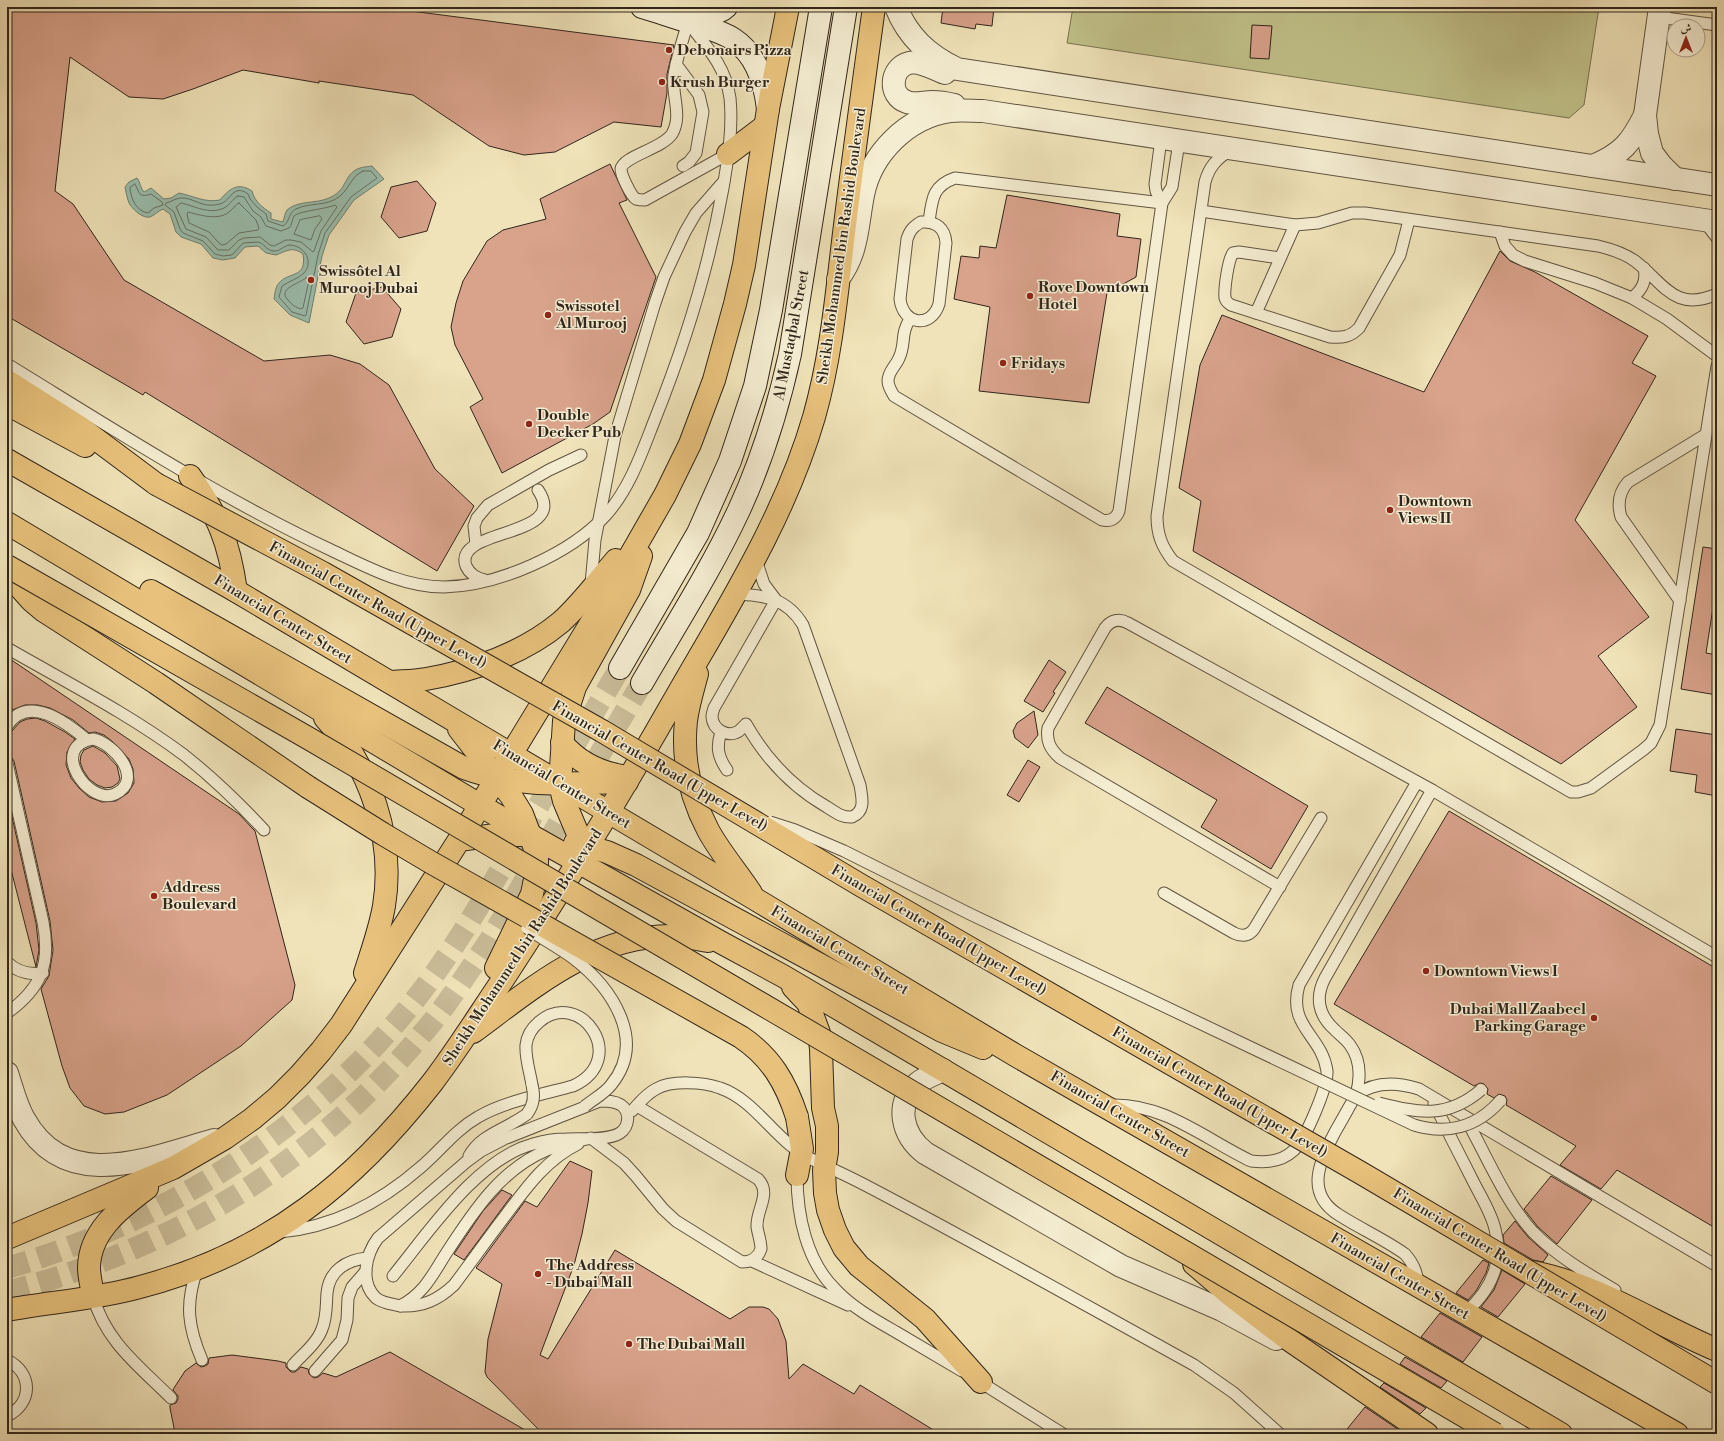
<svg xmlns="http://www.w3.org/2000/svg" width="1724" height="1441" viewBox="0 0 1724 1441" font-family="'Libre Bodoni',Amiri,serif">
	<style>
		.green { fill: #c1c18a; stroke: #797452 }
		.water { fill: #9abeae; stroke: #708173 }
		.lines { fill: none; stroke-linecap: round; stroke-linejoin: round }
		.shore { stroke: #667264; stroke-width: 1 }
		.building { fill: #d8a28b; stroke: #31261b }
		.secondary-tunnel { stroke: #cabd99; stroke-width: 22; stroke-dasharray: 22 11; stroke-linecap: butt }
		.lane-casing { stroke: #615542; stroke-width: 13 }
		.street-casing { stroke: #615542; stroke-width: 24 }
		.secondary-casing { stroke: #31261b; stroke-width: 24 }
		.primary-casing { stroke: #31261b; stroke-width: 24 }
		.highway-casing { stroke: #31261b; stroke-width: 24 }
		.lane { stroke: #f5edd2; stroke-width: 11 }
		.street { stroke: #f5edd2; stroke-width: 22 }
		.secondary { stroke: #f5edd2; stroke-width: 22 }
		.primary { stroke: #e8c27c; stroke-width: 22 }
		.highway { stroke: #e8c27c; stroke-width: 22 }
		.lane-bridge-casing { stroke: #615542; stroke-width: 13; stroke-linecap: butt }
		.highway-bridge-casing { stroke: #31261b; stroke-width: 24; stroke-linecap: butt }
		.lane-bridge { stroke: #f5edd2; stroke-width: 11 }
		.highway-bridge { stroke: #e8c27c; stroke-width: 22 }
		.poi-dot { fill: #8f2418; stroke: #f5edd2; stroke-width: 1.5 }
		.labels { text-anchor: middle; stroke-width: 3; stroke-linejoin: round; paint-order: stroke }
		.poi-label { font-size: 15px; font-weight: bold; fill: #31261b; stroke: #f5edd2; text-anchor: start }
		.street-label { font-size: 15px; fill: #31261b; stroke: #f5edd2 }
	</style>
	<rect width="100%" height="100%" fill="#f0e3b9"/>
	<filter id="stains"><feTurbulence type="fractalNoise" baseFrequency=".005" numOctaves="4"/><feColorMatrix values="0 0 0 0 .2 0 0 0 0 .09 0 0 0 0 .02 0 0 0 .5 -.17"/></filter>
	<radialGradient id="worn" r=".72"><stop offset=".6" stop-color="#630" stop-opacity="0"/><stop offset="1" stop-color="#630" stop-opacity=".3"/></radialGradient>
	<polygon class="green" points="1073,7 1599,7 1584,105 1569,118 1067,43"/>
	<path class="water" d="M372 166 384 179 354 200 329 235 322 256 309 323 290 315 274 299C275 294 275 287 279 283 289 271 307 279 303 254 292 246 287 251 276 255L266 253 258 246 245 247 235 258 223 260 213 258 201 244 181 237 176 232 170 214 163 209C158 211 155 215 150 217 143 219 132 209 129 203 127 198 126 192 125 187L129 182 137 178C141 183 140 188 144 192L151 188 164 199 171 198 179 193C194 196 205 203 220 200 230 188 238 182 252 191 255 202 262 207 271 213V219L283 222C284 218 285 213 287 210 298 200 316 204 329 198 346 191 344 178 354 171 359 167 366 167 372 166Z"/>
	<g class="lines">
		<g class="shore">
			<path d="M363 171H371L377 178 351 197 325 233 318 255 306 315 305 316 292 312 279 297 282 286C289 281 298 279 304 273 314 262 305 246 290 245 284 245 280 252 273 251 266 250 264 243 258 242L243 243 232 255 223 256 215 254 203 241 183 233 180 229 174 212 165 205 166 203C171 202 176 198 181 198 194 197 201 209 220 204 231 201 233 183 248 194L250 199 257 207 266 214 268 221 283 226C290 222 288 213 296 209 310 202 327 207 340 196 350 188 351 176 363 171Z"/>
			<path d="M135 184C140 194 139 198 151 194L162 202 163 205 154 208 148 213C136 211 131 199 130 188Z"/>
			<path d="M238 196 244 197 253 211 261 217 266 226 281 231 289 228C292 225 292 220 294 216 299 211 326 209 335 205L337 207 321 231 314 251 313 252 301 242 291 240H286L274 246 270 245 260 237 244 238 239 240 229 250H218L206 237 186 229 176 207 181 203C195 206 209 215 224 208 229 206 232 199 238 196Z"/>
			<path d="M239 203 256 220 259 228 258 230 239 233 226 244 223 245 220 244 209 232 189 223 187 214 188 212C200 215 218 221 229 212 233 209 235 205 239 203Z"/>
			<polygon points="320,216 322,219 315,229 311,240 294,234 300,220"/>
			<path d="M306 278H308L309 280 303 308 301 309C295 307 292 305 288 300 277 289 298 284 306 278Z"/>
		</g>
	</g>
	<g class="building">
		<polygon points="7,7 380,7 674,45 667,74 667,93 661,127 614,122 555,152 524,155 489,146 413,95 319,81 319,83 243,70 193,89 163,99 129,97 70,57 55,191 73,204 124,280 264,361 330,355 360,364 389,385 435,469 474,506 437,571 145,392 143,395 7,316"/>
		<polygon points="943,7 971,11 972,7 994,7 992,26 976,24 975,29 941,23"/>
		<polygon points="1252,25 1272,26 1269,59 1250,58"/>
		<polygon points="610,164 627,200 619,203 656,277 610,412 593,424 502,473 470,407 483,399 455,345 451,327 456,303 463,281 487,241 503,230 546,219 540,199"/>
		<polygon points="417,181 436,203 427,231 399,238 381,217 391,187"/>
		<polygon points="1007,195 1120,214 1117,236 1141,239 1136,277 1107,293 1089,403 979,391 990,307 954,299 961,256 979,258 980,246 996,248"/>
		<polygon points="1500,251 1510,261 1535,272 1648,336 1632,363 1656,376 1575,520 1649,617 1598,656 1637,707 1561,764 1193,551 1201,501 1179,488 1200,365 1222,315 1424,392"/>
		<polygon points="382,287 401,309 392,337 364,344 346,322 356,293"/>
		<polygon points="1703,547 1717,549 1717,601 1714,601 1706,653 1717,655 1717,695 1681,689"/>
		<polygon points="7,657 239,814 252,828 255,831 295,985 292,1000 241,1046 167,1095 124,1112 105,1114 84,1106 70,1088 62,1066 41,989 49,976 53,950 50,921 14,761 12,758 7,756 7,733 12,731 20,722 27,719 36,718 45,721 65,732 75,739 67,752 66,765 71,778 79,788 89,797 102,802 116,801 128,793 134,783 133,769 129,759 113,742 104,735 95,732 89,733 73,720 50,708 38,705 25,705 12,710 7,716"/>
		<polygon points="1049,660 1066,672 1053,692 1055,693 1043,712 1024,701"/>
		<polygon points="1107,687 1308,806 1271,869 1201,827 1217,800 1085,723"/>
		<polygon points="1034,711 1038,735 1028,748 1015,738 1013,731 1017,723"/>
		<polygon points="1676,729 1717,735 1717,796 1695,792 1697,775 1670,771"/>
		<polygon points="93,746 105,753 117,766 120,779 118,783 112,787 105,788 97,785 89,779 83,770 80,762 81,755 84,750"/>
		<polygon points="1028,760 1040,767 1019,802 1007,795"/>
		<polygon points="7,795 36,923 39,950 36,967 7,854"/>
		<polygon points="1449,811 1717,969 1717,1229 1617,1170 1601,1189 1560,1165 1576,1146 1506,1105 1507,1100 1505,1096 1499,1094 1494,1098 1487,1094 1488,1089 1484,1084 1480,1083 1474,1086 1334,1004"/>
		<polygon points="570,1161 592,1171 588,1203 582,1234 574,1265 540,1355 548,1359 615,1250 730,1319 749,1307 763,1307 769,1309 778,1319 786,1341 789,1379 803,1364 854,1394 860,1385 940,1434 543,1434 487,1377 485,1372 488,1339 502,1284 476,1268 525,1201 537,1207"/>
		<polygon points="1551,1176 1592,1200 1557,1244 1538,1227 1524,1209"/>
		<polygon points="502,1190 512,1195 464,1260 454,1254 483,1211"/>
		<polygon points="1515,1221 1528,1237 1548,1255 1543,1262 1533,1260 1504,1243 1503,1235"/>
		<polygon points="1483,1260 1489,1263 1486,1273 1476,1291 1468,1300 1456,1293"/>
		<polygon points="1502,1270 1525,1284 1498,1317 1481,1307 1494,1290"/>
		<polygon points="1440,1313 1482,1337 1463,1362 1421,1337"/>
		<polygon points="390,1352 532,1434 176,1434 174,1428 170,1408 170,1405 176,1403 178,1399 178,1396 173,1390 174,1388 185,1371 196,1363 201,1367 205,1366 208,1364 209,1358 232,1355 278,1361 286,1363 286,1367 291,1372 295,1372 301,1367 308,1369 309,1374 314,1378 318,1377 323,1373 336,1377"/>
		<polygon points="1405,1357 1447,1381 1441,1388 1400,1364"/>
		<polygon points="1384,1383 1426,1408 1420,1414 1380,1387"/>
		<polygon points="1365,1407 1405,1434 1343,1434"/>
	</g>
	<g class="lines">
		<g class="secondary-tunnel">
			<path d="M7 1268C165 1221 310 1131 414 1001 453 952 484 898 516 844 550 786 585 727 620 668"/>
			<path d="M7 1292C180 1246 320 1160 433 1021 453 996 470 969 488 943L642 683"/>
		</g>
		<g class="lane-casing">
			<g id="lane">
				<polyline points="1658,17 1717,25"/>
				<path d="M688 22C683 39 677 57 674 75 671 95 683 115 672 134 662 149 623 156 621 169 621 175 631 196 636 199 639 200 642 200 645 200L728 154"/>
				<polyline points="676,64 699,95 703,112 696,153 689,162 683,166"/>
				<polyline points="1161,139 1155,184 1156,191 1162,203"/>
				<path d="M1231 150C1217 158 1209 167 1205 182L1157 516C1157 535 1162 547 1173 561L1571 792H1578L1591 788 1643 750 1651 743 1660 725 1717 366"/>
				<path d="M1201 211 1295 225 1318 223 1352 213H1365L1598 246C1611 249 1624 253 1635 261 1664 283 1674 313 1717 294"/>
				<polyline points="1704,221 1717,238"/>
				<path d="M921 222C936 221 945 228 946 243L939 304C931 329 903 325 900 299L907 239C910 230 913 227 921 222Z"/>
				<path d="M929 222C932 200 932 186 955 178L1162 203"/>
				<polyline points="1500,232 1505,246 1513,255 1525,261 1595,283 1632,298 1667,319 1717,356"/>
				<path d="M1280 258 1239 252 1233 253C1228 260 1224 289 1225 298 1226 302 1228 303 1231 305L1330 337C1343 338 1350 337 1359 328L1400 255 1409 220"/>
				<path d="M1632 298C1642 290 1647 281 1644 268"/>
				<polyline points="1256,313 1295,225"/>
				<path d="M910 319C900 334 906 344 899 358 896 366 888 371 888 381 888 386 891 391 894 396L1102 520C1110 522 1116 519 1119 511L1162 203 1172 187 1179 142"/>
				<path d="M7 364C113 429 218 497 331 550 367 567 403 587 444 587 498 586 570 554 606 515 630 488 642 452 655 419 685 344 709 267 723 188 728 159 733 128 730 98 726 68 708 48 690 25"/>
				<polyline points="476,544 474,526 477,518 488,505 549,470 581,455"/>
				<polyline points="756,560 764,584 776,600"/>
				<path d="M485 580C477 578 470 575 466 566 452 527 571 539 538 490"/>
				<polyline points="591,584 595,540 615,436 655,303 664,277 685,232 696,213 724,181"/>
				<path d="M735 594C764 595 787 598 803 625L860 785C862 798 866 811 852 817 842 818 835 812 827 807 792 787 766 759 746 724 744 726 741 729 739 731 728 738 713 730 712 717 712 715 713 711 714 708L776 600"/>
				<path d="M1680 601 1621 517C1617 503 1619 492 1628 482L1705 435"/>
				<path d="M7 648C66 682 129 714 184 755 213 778 239 803 264 830"/>
				<path d="M7 726C28 693 67 723 87 740"/>
				<path d="M721 732C716 747 718 757 727 770"/>
				<path d="M93 739C114 743 145 780 115 794 88 806 48 746 93 739Z"/>
				<path d="M7 763 43 922C51 963 42 988 7 1013"/>
				<path d="M1280 887 1060 758C1050 749 1046 741 1048 728L1105 628C1111 620 1119 618 1128 623L1432 790 1717 957"/>
				<path d="M1164 893 1234 933C1242 937 1249 936 1254 929L1321 818"/>
				<path d="M7 962C17 972 29 975 43 973"/>
				<path d="M1356 1095C1375 1081 1397 1082 1419 1089L1717 1266"/>
				<path d="M1434 1103C1446 1128 1458 1152 1471 1177 1479 1194 1491 1211 1495 1229 1504 1263 1490 1291 1465 1313"/>
				<path d="M1111 1105C1164 1103 1205 1139 1251 1161 1266 1163 1281 1162 1293 1151 1305 1141 1328 1086 1327 1071 1322 1035 1287 1027 1299 985L1417 782"/>
				<path d="M632 1111C639 1103 646 1094 656 1089 671 1080 704 1082 720 1088 749 1098 767 1126 790 1145 795 1148 798 1153 803 1155 823 1165 844 1174 865 1185 976 1243 1085 1305 1194 1365L1234 1393 1280 1434"/>
				<path d="M1465 1117C1485 1153 1506 1203 1533 1232 1557 1256 1586 1273 1615 1290"/>
				<path d="M469 1156C481 1134 507 1129 527 1114"/>
				<path d="M797 1175C797 1215 806 1261 836 1290 853 1308 875 1320 896 1332 918 1345 940 1358 962 1371"/>
				<path d="M280 1232C334 1227 381 1202 421 1167 440 1151 455 1130 478 1117 503 1102 543 1094 573 1086 631 1059 580 987 539 1022 532 1028 527 1036 526 1045 525 1058 530 1072 532 1085"/>
				<polyline points="752,1261 848,1305"/>
				<path d="M197 1270C185 1304 188 1327 202 1360"/>
				<path d="M393 1276C429 1232 477 1159 533 1144 543 1141 555 1139 566 1139 580 1138 608 1141 620 1133 629 1127 631 1112 621 1105 615 1101 607 1101 600 1101L504 1139 481 1151 466 1162 378 1238C366 1254 359 1282 376 1298 382 1303 392 1304 400 1306 425 1293 432 1275 447 1252 473 1212 501 1169 547 1150 562 1144 577 1141 591 1138L624 1163 635 1175 663 1209 676 1221 742 1262C752 1262 758 1258 761 1249 761 1241 758 1234 757 1227 756 1209 772 1194 758 1179L637 1106"/>
				<path d="M1419 1287C1417 1273 1414 1264 1405 1254 1384 1239 1361 1229 1339 1215 1304 1193 1320 1161 1335 1132 1342 1120 1349 1107 1356 1095 1361 1077 1361 1060 1350 1045 1346 1039 1340 1035 1335 1030 1318 1015 1315 997 1325 978L1432 790"/>
				<path d="M93 1296C105 1341 139 1366 171 1398"/>
				<path d="M401 1306C423 1307 438 1300 454 1285 469 1265 484 1244 499 1224 522 1194 543 1161 578 1144"/>
				<path d="M7 1360C33 1373 33 1403 7 1416"/>
				<path d="M293 1365C303 1354 317 1343 322 1329 327 1317 326 1306 327 1293 329 1271 346 1260 367 1258"/>
				<polyline points="315,1371 342,1340 347,1320 348,1298 352,1287 366,1271"/>
				<polyline points="977,1380 1063,1434"/>
			</g>
		</g>
		<g class="street-casing">
			<g id="street">
				<path d="M896 7C908 37 928 55 957 69L1717 185"/>
				<polyline points="1660,7 1645,115 1647,134 1652,153 1661,165 1675,179"/>
				<path d="M945 73C934 69 920 60 909 63 890 68 888 96 907 102 914 105 924 102 932 102 939 102 946 103 954 105"/>
				<path d="M1593 166C1622 154 1631 143 1645 115"/>
				<path d="M838 279C858 253 857 226 863 195 871 154 907 117 950 111 961 110 973 111 983 111L1717 222"/>
				<path d="M943 1070C935 1074 926 1077 918 1083 894 1104 902 1135 925 1153L1121 1266 1222 1310 1276 1339"/>
				<path d="M7 1073C12 1088 16 1105 24 1119 66 1195 150 1158 214 1140"/>
			</g>
		</g>
		<g class="secondary-casing">
			<g id="secondary">
				<path d="M642 7C659 12 676 18 693 23 706 28 721 31 733 39 756 54 765 83 768 109"/>
				<path d="M680 10C693 12 715 18 726 7"/>
				<polyline points="620,668 698,533 730,461 755,386 771,310 821,7"/>
				<path d="M642 683C675 626 711 570 739 510 762 460 778 408 790 354L846 7"/>
			</g>
		</g>
		<g class="primary-casing">
			<g id="primary">
				<polyline points="728,154 765,126"/>
				<polyline points="7,460 236,591 755,899 1015,1055 1677,1434"/>
				<path d="M190 476C219 517 229 542 236 591"/>
				<polyline points="7,523 530,835 722,943 783,976 1561,1434"/>
				<path d="M151 591 464 768C521 789 568 783 627 782"/>
				<path d="M697 674C693 689 688 705 686 721 682 759 690 796 708 830 719 851 738 873 751 893"/>
				<path d="M390 682C402 681 414 681 426 679 473 671 524 653 561 622 581 604 598 581 616 560"/>
				<path d="M325 718C370 766 395 839 384 906 380 929 372 951 365 973"/>
				<polyline points="459,729 511,796 522,814 534,846 537,857 537,869 532,894 496,968"/>
				<path d="M562 743C578 762 598 772 622 776"/>
				<polyline points="466,839 495,835 531,835"/>
				<polyline points="575,843 607,852 636,865 942,1031 983,1048"/>
				<polyline points="591,851 578,834 564,801 560,784 564,721 575,687 629,590 641,556"/>
				<polyline points="793,987 808,1003 819,1033 821,1049 823,1108 827,1126 827,1152 824,1170 825,1193 828,1210 835,1230 844,1248 859,1266 925,1319 981,1382"/>
				<path d="M473 1032C533 988 593 935 672 936 683 936 696 939 708 941"/>
				<polyline points="7,1238 173,1168 225,1138 252,1119 277,1098 300,1075 321,1051 341,1025 459,840 602,605 665,495 690,444 714,380 735,304 744,265 768,109 788,7"/>
				<path d="M93 1296C92 1287 89 1277 89 1268 89 1232 120 1208 147 1188"/>
				<path d="M7 1310C51 1302 97 1299 140 1287 201 1271 257 1245 307 1208 355 1173 396 1129 432 1083 458 1049 480 1013 504 978 563 888 619 797 672 704 725 611 784 520 814 417 832 354 837 289 845 225 854 152 864 80 874 7"/>
			</g>
		</g>
		<g class="highway-casing">
			<g id="highway">
				<polyline points="7,381 81,428 156,484"/>
				<polyline points="7,404 85,446"/>
				<polyline points="7,573 31,600 44,611 156,683 308,787"/>
				<polyline points="797,1117 802,1149 797,1175"/>
				<polyline points="1194,1264 1229,1294 1285,1337 1427,1434"/>
				<path d="M1533 1272C1599 1285 1655 1324 1717 1350"/>
			</g>
		</g>
		<use href="#lane" class="lane"/>
		<use href="#street" class="street"/>
		<use href="#secondary" class="secondary"/>
		<use href="#primary" class="primary"/>
		<use href="#highway" class="highway"/>
		<g class="lane-bridge-casing">
			<g id="lane-bridge">
				<path d="M770 822 795 830 844 851 970 914 1414 1125C1447 1135 1477 1127 1500 1101"/>
				<path d="M527 928C542 939 558 947 573 958 611 987 648 1040 611 1085 605 1093 594 1099 585 1106"/>
				<path d="M1379 1103C1419 1113 1447 1119 1481 1090"/>
				<path d="M527 1114C534 1105 535 1096 532 1085"/>
			</g>
		</g>
		<g class="highway-bridge-casing">
			<g id="highway-bridge">
				<polyline points="156,484 323,573 602,731 862,886 1361,1173 1717,1383"/>
				<polyline points="7,566 308,738 1495,1434"/>
				<path d="M308 787 383 834 432 863 741 1037C771 1057 786 1083 797 1117"/>
			</g>
		</g>
		<use href="#lane-bridge" class="lane-bridge"/>
		<use href="#highway-bridge" class="highway-bridge"/>
	</g>
	<g class="poi-dot">
		<circle cx="669" cy="50" r="4"/>
		<circle cx="662" cy="82" r="4"/>
		<circle cx="311" cy="280" r="4"/>
		<circle cx="1030" cy="296" r="4"/>
		<circle cx="548" cy="315" r="4"/>
		<circle cx="1003" cy="363" r="4"/>
		<circle cx="529" cy="424" r="4"/>
		<circle cx="1390" cy="510" r="4"/>
		<circle cx="154" cy="896" r="4"/>
		<circle cx="1426" cy="971" r="4"/>
		<circle cx="1594" cy="1018" r="4"/>
		<circle cx="538" cy="1274" r="4"/>
		<circle cx="629" cy="1344" r="4"/>
	</g>
	<g class="labels">
		<g class="poi-label">
			<text x="677" y="55">Debonairs Pizza</text>
			<text x="670" y="87">Krush Burger</text>
			<text x="319" y="276">Swissôtel Al<tspan x="319" dy="17">Murooj Dubai</tspan></text>
			<text x="1038" y="292">Rove Downtown<tspan x="1038" dy="17">Hotel</tspan></text>
			<text x="556" y="311">Swissotel<tspan x="556" dy="17">Al Murooj</tspan></text>
			<text x="1011" y="368">Fridays</text>
			<text x="537" y="420">Double<tspan x="537" dy="17">Decker Pub</tspan></text>
			<text x="1398" y="506">Downtown<tspan x="1398" dy="17">Views II</tspan></text>
			<text x="162" y="892">Address<tspan x="162" dy="17">Boulevard</tspan></text>
			<text x="1434" y="976">Downtown Views I</text>
			<text x="1586" y="1014" text-anchor="end">Dubai Mall Zaabeel<tspan x="1586" dy="17">Parking Garage</tspan></text>
			<text x="546" y="1270">The Address<tspan x="546" dy="17">- Dubai Mall</tspan></text>
			<text x="637" y="1349">The Dubai Mall</text>
		</g>
		<g class="street-label">
			<text transform="translate(841 246) rotate(-82)" y="5">Sheikh Mohammed bin Rashid Boulevard</text>
			<text transform="translate(791 335) rotate(-79)" y="5">Al Mustaqbal Street</text>
			<text transform="translate(378 605) rotate(29)" y="5">Financial Center Road (Upper Level)</text>
			<text transform="translate(283 619) rotate(31)" y="5">Financial Center Street</text>
			<text transform="translate(660 766) rotate(30)" y="5">Financial Center Road (Upper Level)</text>
			<text transform="translate(562 784) rotate(31)" y="5">Financial Center Street</text>
			<text transform="translate(939 930) rotate(30)" y="5">Financial Center Road (Upper Level)</text>
			<text transform="translate(522 947) rotate(-57)" y="5">Sheikh Mohammed bin Rashid Boulevard</text>
			<text transform="translate(840 950) rotate(31)" y="5">Financial Center Street</text>
			<text transform="translate(1220 1092) rotate(30)" y="5">Financial Center Road (Upper Level)</text>
			<text transform="translate(1120 1114) rotate(30)" y="5">Financial Center Street</text>
			<text transform="translate(1500 1255) rotate(31)" y="5">Financial Center Road (Upper Level)</text>
			<text transform="translate(1400 1276) rotate(30)" y="5">Financial Center Street</text>
		</g>
	</g>
	<rect width="1724" height="1441" fill="none" stroke="#f0e3b9" stroke-width="24"/>
	<rect x="8" y="8" width="1708" height="1425" fill="none" stroke="#31261b" stroke-width="2"/>
	<rect x="12" y="12" width="1700" height="1417" fill="none" stroke="#31261b"/>
	<g transform="translate(1686 38)"><circle r="19" fill="#f5edd2" stroke="#a79d89"/>
	<path d="M0-3L7 15L0 10L-7 15Z" fill="#8f2418"/>
	<text y="-6" font-size="11" font-weight="bold" text-anchor="middle" fill="#31261b">ش</text>
	</g>
	<rect width="100%" height="100%" filter="url(#stains)"/>
	<rect width="100%" height="100%" fill="url(#worn)"/>
</svg>
